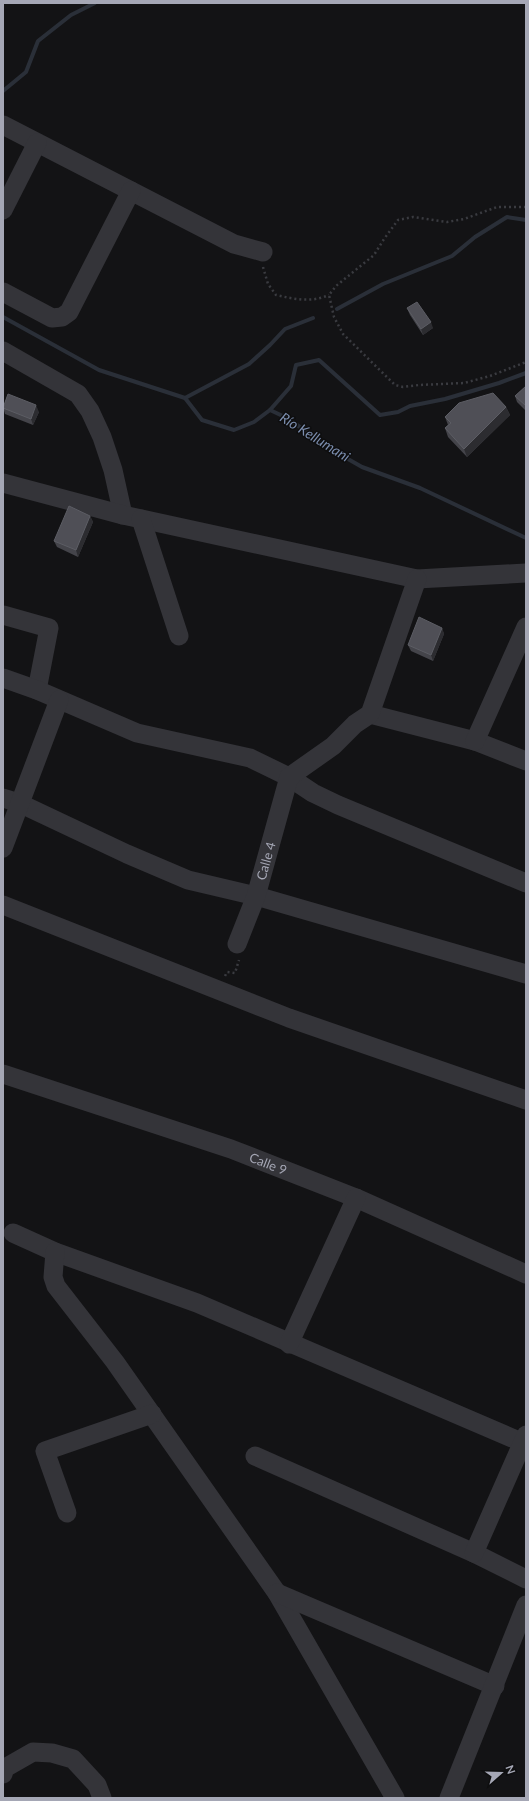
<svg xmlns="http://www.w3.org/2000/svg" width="529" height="1801" viewBox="0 0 529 1801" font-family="Lato,sans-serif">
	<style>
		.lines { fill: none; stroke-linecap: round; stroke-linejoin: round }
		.stream { stroke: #2a2f38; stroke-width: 4 }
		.path { stroke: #3a3b40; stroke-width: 2.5; stroke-dasharray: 2 3; stroke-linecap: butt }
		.minor { stroke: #343439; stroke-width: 19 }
		.wall { fill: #44444a }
		.shaded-wall { fill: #2c2c30 }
		.building { fill: #4f4f56; stroke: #5c5d64 }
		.labels { text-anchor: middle; stroke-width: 3; stroke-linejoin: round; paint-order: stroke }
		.street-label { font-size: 13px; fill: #a5a7b5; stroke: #0e0e0f }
		.water-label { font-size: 14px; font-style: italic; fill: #7c8eaf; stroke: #0e0e0f }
	</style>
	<rect width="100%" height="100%" fill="#131315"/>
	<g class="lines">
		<g class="stream">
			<polyline points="3,91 26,72 38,41 71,15 95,3"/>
			<polyline points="337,309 383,284 452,256 475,237 507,217 526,220"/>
			<polyline points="3,317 99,370 185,398 202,420 234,430 254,422 270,410 287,418 334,451 362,467 420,488 526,538"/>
			<polyline points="185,398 249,364 270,345 285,329 313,318"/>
			<polyline points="270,410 291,386 296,365 319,360 380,415 398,412 410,406 445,399 499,383 526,373"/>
		</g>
		<g class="path">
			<polyline points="526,207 497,207 464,219 447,222 413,217 398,220 384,239 374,255 336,286 329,295 334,317 343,334 395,385 403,387 419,385 464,383 490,376 526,362"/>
			<path d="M263 267 268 284 276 295C294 299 311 303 329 295"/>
			<polyline points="225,976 227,972 235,973 239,960"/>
		</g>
		<g class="minor">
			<polyline points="3,125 234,244 263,252"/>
			<polyline points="3,210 37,143"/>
			<polyline points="3,292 52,318 62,317 69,312 131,191"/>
			<polyline points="3,351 78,394 90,411 102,437 113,470 123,515"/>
			<polyline points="3,483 123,515 417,579 526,573"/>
			<polyline points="141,519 179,636"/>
			<polyline points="3,615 49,628 37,690"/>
			<polyline points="3,678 37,690 137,733 250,758 289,777 313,793 338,805 526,883"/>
			<polyline points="370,714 475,741 526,761"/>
			<polyline points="475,741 526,627"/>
			<polyline points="3,798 19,803 127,854 188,880 256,896 526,974"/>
			<polyline points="3,848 59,700"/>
			<polyline points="3,905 289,1018 526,1100"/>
			<path id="s1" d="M237 944 256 896 289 777 333 746 355 724 370 714 417 579"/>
			<path id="s2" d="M3 1074 231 1149 356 1198 526 1274"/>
			<polyline points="13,1233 55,1252 197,1303 526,1444"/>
			<polyline points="55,1252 53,1277 56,1286 115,1362 277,1593 395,1798"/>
			<polyline points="289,1344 356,1198"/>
			<polyline points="255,1456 474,1553 526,1579"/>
			<polyline points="67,1513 45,1451 152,1414"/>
			<polyline points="474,1553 526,1435"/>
			<polyline points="277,1593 495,1686"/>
			<polyline points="3,1774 5,1768 33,1752 52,1753 73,1759 97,1785 102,1798"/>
			<polyline points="449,1798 526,1605"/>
		</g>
	</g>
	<g class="wall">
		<polygon points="407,308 433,328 423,335 410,315"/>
		<polygon points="526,386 526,411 517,402 515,396"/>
		<polygon points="3,407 39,412 33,425 5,414"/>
		<polygon points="506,407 510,415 467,457 448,437 445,428 448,425 445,417"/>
		<polygon points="90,516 93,522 78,557 57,547 54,541"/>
		<polygon points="442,628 444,634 433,661 411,651 408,645"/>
	</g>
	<g class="shaded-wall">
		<polygon points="431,322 433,328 423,335 421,329"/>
		<polygon points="36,405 39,412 33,425 31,419"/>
		<polygon points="506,407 510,415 467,457 464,449"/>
		<polygon points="90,516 93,522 78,557 76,550"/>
		<polygon points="442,628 444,634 433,661 431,655"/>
	</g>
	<g class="building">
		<polygon points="417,302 431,322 421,329 407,308"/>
		<polygon points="526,386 526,406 515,396"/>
		<polygon points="493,393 506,407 464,449 445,428 451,423 445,417 459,403"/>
		<polygon points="8,394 36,405 31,419 3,408"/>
		<polygon points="69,506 90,516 76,550 54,541"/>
		<polygon points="419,617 442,628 431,655 408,645"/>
	</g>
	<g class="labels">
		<g class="street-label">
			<text dy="5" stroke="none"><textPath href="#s1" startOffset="88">Calle 4</textPath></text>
			<text dy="5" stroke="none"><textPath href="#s2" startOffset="280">Calle 9</textPath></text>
		</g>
		<g class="water-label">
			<text transform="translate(315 437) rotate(32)" y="5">Río Kellumani</text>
		</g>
	</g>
	<rect width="529" height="1801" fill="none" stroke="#a5a7b5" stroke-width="8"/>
	<g transform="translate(501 1773) rotate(70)" stroke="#0e0e0f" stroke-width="3" paint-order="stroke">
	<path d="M0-3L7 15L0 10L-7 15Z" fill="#a5a7b5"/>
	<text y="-6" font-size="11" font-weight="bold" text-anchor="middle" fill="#a5a7b5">N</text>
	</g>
</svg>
